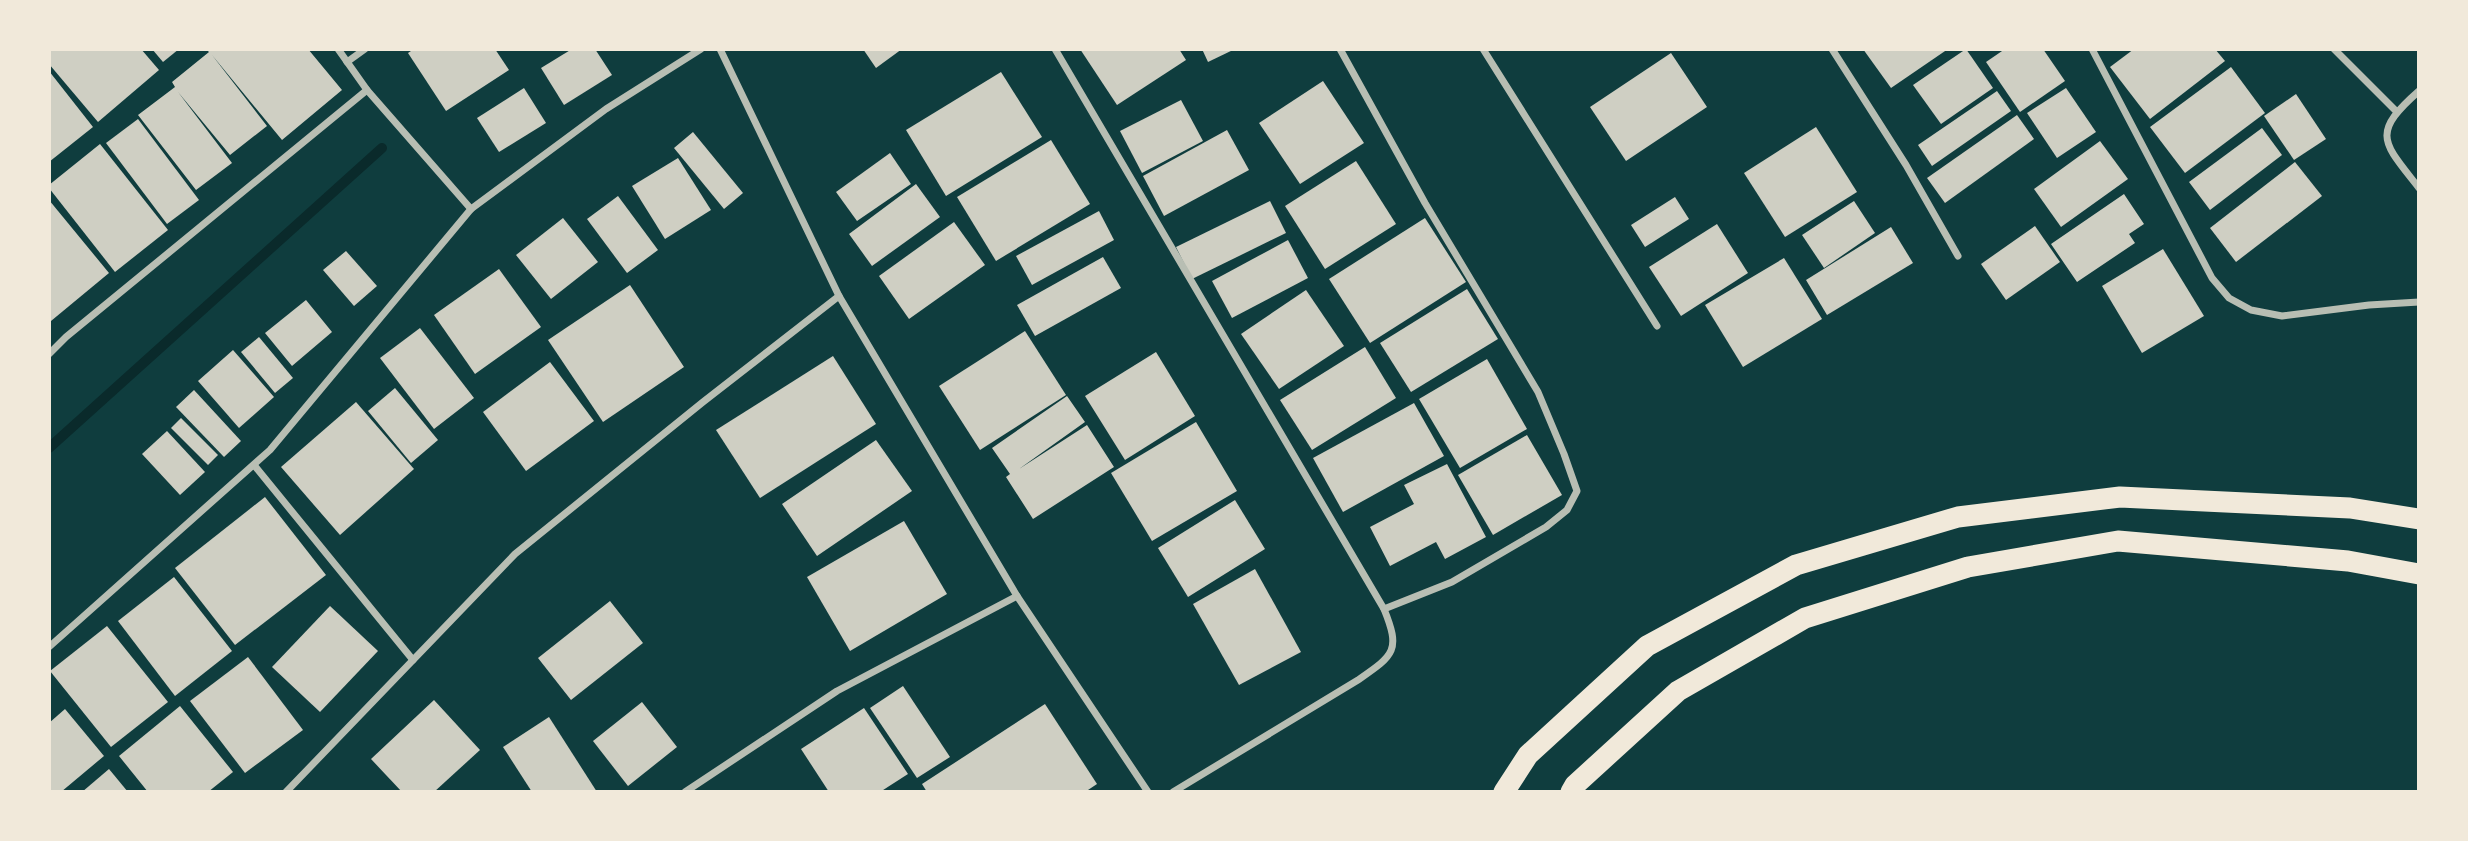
<svg xmlns="http://www.w3.org/2000/svg" width="2468" height="841" viewBox="0 0 2468 841" font-family="Merriweather,serif">
	<style>
		.lines { fill: none; stroke-linecap: round; stroke-linejoin: round }
		.stream { stroke: #0a2a2b; stroke-width: 10 }
		.building { fill: #cfcfc3 }
		.minor { stroke: #b8beb3; stroke-width: 7 }
		.motorway { stroke: #f1e9da; stroke-width: 21 }
	</style>
	<rect width="100%" height="100%" fill="#0f3d3e"/>
	<g class="lines">
		<polyline class="stream" points="49,448 382,148"/>
	</g>
	<g class="building">
		<polygon points="49,49 141,49 159,70 98,122 49,64"/>
		<polygon points="152,49 179,49 163,62"/>
		<polygon points="206,49 308,49 342,90 282,140 212,55 267,126 230,155 178,92 232,163 196,190 138,115 175,87 172,82 209,52"/>
		<polygon points="414,49 495,49 509,70 446,111 408,53"/>
		<polygon points="572,49 595,49 612,75 564,105 541,68"/>
		<polygon points="863,49 902,49 876,68"/>
		<polygon points="1080,49 1179,49 1186,60 1117,105"/>
		<polygon points="1202,49 1235,49 1208,62"/>
		<polygon points="1863,49 1948,49 1891,88"/>
		<polygon points="1966,49 1993,88 1941,124 1913,85"/>
		<polygon points="2005,49 2043,49 2065,81 2020,112 1986,62"/>
		<polygon points="2134,49 2215,49 2225,61 2150,119 2110,67"/>
		<polygon points="1671,53 1707,107 1626,161 1590,107"/>
		<polygon points="2231,67 2265,113 2185,173 2150,127"/>
		<polygon points="49,71 93,127 49,162"/>
		<polygon points="1001,72 1042,137 946,196 906,130"/>
		<polygon points="1323,81 1364,143 1300,184 1259,123"/>
		<polygon points="524,88 546,123 499,152 477,118"/>
		<polygon points="2066,88 2096,132 2057,158 2027,113"/>
		<polygon points="1997,91 2011,111 1932,166 1918,145"/>
		<polygon points="2296,94 2326,139 2294,160 2264,116"/>
		<polygon points="1181,100 1203,141 1142,173 1120,131"/>
		<polygon points="2017,115 2034,139 1945,203 1927,178"/>
		<polygon points="138,119 199,200 167,224 106,143"/>
		<polygon points="1816,127 1857,192 1785,237 1744,173"/>
		<polygon points="2262,128 2282,155 2210,210 2189,182"/>
		<polygon points="1227,130 1249,170 1164,216 1143,176"/>
		<polygon points="693,132 743,193 724,209 674,148"/>
		<polygon points="1051,140 1090,204 996,261 957,197"/>
		<polygon points="2100,141 2128,179 2061,227 2034,189"/>
		<polygon points="100,144 168,230 115,272 49,188 49,185"/>
		<polygon points="890,153 911,184 857,221 836,192"/>
		<polygon points="678,158 711,210 665,239 632,186"/>
		<polygon points="1356,161 1396,224 1325,269 1285,206"/>
		<polygon points="2295,162 2322,196 2236,262 2210,228"/>
		<polygon points="916,184 940,217 872,266 849,234"/>
		<polygon points="2124,194 2144,224 2129,234 2135,243 2077,282 2051,244"/>
		<polygon points="618,196 658,250 627,273 587,219"/>
		<polygon points="1675,197 1689,219 1645,247 1631,225"/>
		<polygon points="49,200 109,273 51,321 49,319"/>
		<polygon points="1270,201 1286,233 1192,279 1176,247"/>
		<polygon points="1854,201 1875,233 1824,268 1802,235"/>
		<polygon points="1099,211 1114,240 1032,285 1016,256"/>
		<polygon points="563,218 598,262 551,299 516,255"/>
		<polygon points="1425,218 1466,282 1370,343 1329,279"/>
		<polygon points="954,222 985,265 909,319 879,276"/>
		<polygon points="1717,224 1748,273 1681,316 1649,267"/>
		<polygon points="2035,226 2060,262 2006,300 1981,264"/>
		<polygon points="1891,227 1913,263 1827,315 1806,280"/>
		<polygon points="1288,240 1308,278 1232,318 1212,281"/>
		<polygon points="2163,249 2204,316 2142,353 2102,286"/>
		<polygon points="346,251 377,286 354,306 323,270"/>
		<polygon points="1103,257 1121,288 1035,336 1017,305"/>
		<polygon points="1784,258 1822,319 1743,367 1705,305"/>
		<polygon points="499,269 541,327 475,374 434,315"/>
		<polygon points="630,285 684,367 603,422 548,340"/>
		<polygon points="1467,289 1498,339 1411,392 1380,343"/>
		<polygon points="1306,290 1344,346 1279,389 1241,334"/>
		<polygon points="306,300 332,332 292,366 265,333"/>
		<polygon points="420,328 474,398 434,429 380,358"/>
		<polygon points="1025,331 1066,395 980,450 939,386"/>
		<polygon points="259,337 293,378 275,393 241,352"/>
		<polygon points="1365,347 1396,398 1312,450 1280,400"/>
		<polygon points="233,350 274,397 239,428 198,381"/>
		<polygon points="1156,352 1195,416 1125,460 1085,396"/>
		<polygon points="833,356 876,424 760,498 716,430"/>
		<polygon points="1487,359 1527,429 1460,468 1419,399"/>
		<polygon points="550,362 594,421 526,471 483,412"/>
		<polygon points="395,388 438,440 411,463 368,411"/>
		<polygon points="194,390 241,441 224,457 176,407"/>
		<polygon points="1067,396 1085,422 1019,469 1087,425 1114,467 1033,519 1006,477 1010,474 992,448"/>
		<polygon points="356,402 414,469 340,535 281,467"/>
		<polygon points="1414,403 1444,456 1343,512 1313,458"/>
		<polygon points="181,418 218,455 208,465 171,428"/>
		<polygon points="1196,422 1237,491 1152,541 1111,473"/>
		<polygon points="167,431 205,472 180,495 142,454"/>
		<polygon points="1527,435 1562,495 1493,535 1458,475"/>
		<polygon points="876,440 912,491 817,556 782,504"/>
		<polygon points="1447,464 1486,537 1445,559 1436,542 1390,566 1370,527 1414,504 1404,485"/>
		<polygon points="265,497 326,575 235,645 175,568"/>
		<polygon points="1235,500 1265,549 1188,597 1158,548"/>
		<polygon points="904,521 947,594 850,651 807,577"/>
		<polygon points="1255,569 1301,652 1239,685 1193,604"/>
		<polygon points="174,577 232,651 175,696 118,621"/>
		<polygon points="610,601 643,643 571,700 538,658"/>
		<polygon points="330,606 378,651 320,712 272,667"/>
		<polygon points="107,626 168,702 111,747 50,671"/>
		<polygon points="248,657 303,730 245,773 190,701"/>
		<polygon points="903,686 950,757 917,778 870,708"/>
		<polygon points="434,700 480,750 434,792 402,792 371,759"/>
		<polygon points="642,702 677,747 628,786 593,741"/>
		<polygon points="1045,704 1097,784 1085,792 927,792 922,784"/>
		<polygon points="180,706 233,772 208,792 148,792 119,756"/>
		<polygon points="864,708 908,774 880,792 829,792 801,749"/>
		<polygon points="65,709 104,756 61,792 49,792 49,723"/>
		<polygon points="549,717 597,792 532,792 503,747"/>
		<polygon points="109,769 128,792 82,792"/>
	</g>
	<g class="lines">
		<g class="minor">
			<polyline points="338,49 367,90 471,209"/>
			<polyline points="720,49 839,296 1017,596 1148,792"/>
			<path d="M1055 49 1384 609C1401 651 1394 655 1358 680L1173 792"/>
			<polyline points="1340,49 1425,203 1538,392 1564,454 1577,491 1567,510 1546,527 1452,582 1384,609"/>
			<polyline points="1483,49 1657,326"/>
			<polyline points="1832,49 1906,165 1958,256"/>
			<polyline points="2092,49 2212,278 2229,298 2251,310 2282,316 2369,305 2419,302"/>
			<polyline points="2334,49 2396,111"/>
			<polyline points="347,62 365,49"/>
			<path d="M2419 91C2370 134 2383 142 2419 188"/>
			<polyline points="49,354 66,337 367,90"/>
			<polyline points="254,465 413,660"/>
			<polyline points="49,647 270,450 471,209 606,109 701,49"/>
			<polyline points="286,792 515,554 703,402 839,296"/>
			<polyline points="685,792 837,691 1017,596"/>
		</g>
		<g class="motorway">
			<polyline points="1504,792 1528,755 1647,646 1796,565 1958,517 2120,497 2350,508 2419,519"/>
			<polyline points="1571,792 1575,785 1678,691 1805,618 1968,567 2118,541 2348,561 2419,574"/>
		</g>
	</g>
	<rect width="2468" height="841" fill="none" stroke="#f1e9da" stroke-width="102"/>
</svg>
